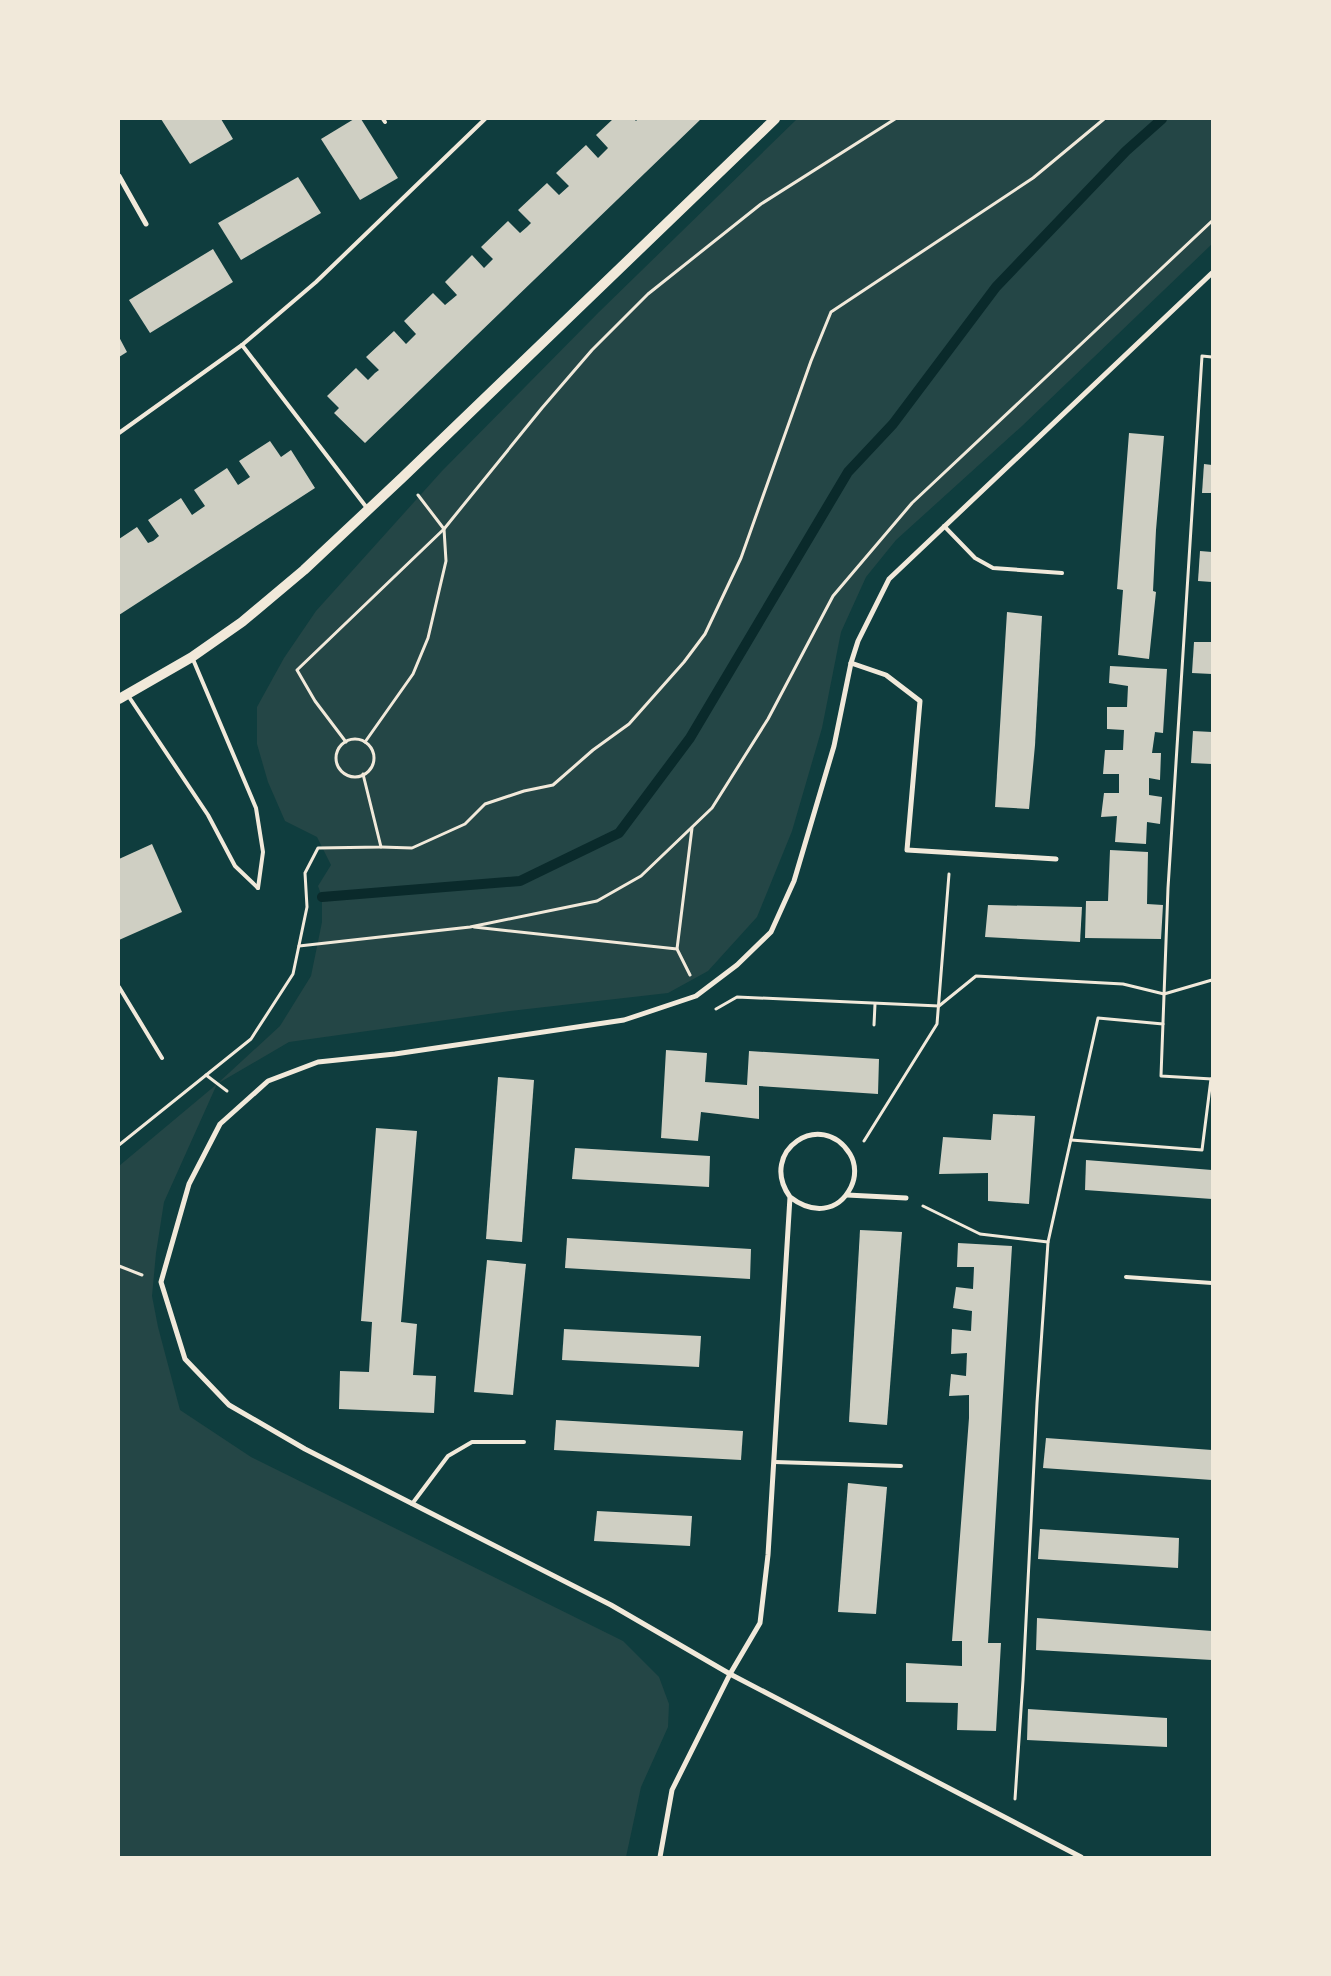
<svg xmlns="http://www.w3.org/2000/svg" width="1331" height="1976" viewBox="0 0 1331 1976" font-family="'Noto Sans',sans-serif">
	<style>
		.green { fill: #244646 }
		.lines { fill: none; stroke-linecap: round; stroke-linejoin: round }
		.stream { stroke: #0a2a2b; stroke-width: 10 }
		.building { fill: #cfcfc3 }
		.path { stroke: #f1e9da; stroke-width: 3 }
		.service { stroke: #f1e9da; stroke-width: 4 }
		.minor { stroke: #f1e9da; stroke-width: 5 }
		.secondary { stroke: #f1e9da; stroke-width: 10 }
	</style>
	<rect width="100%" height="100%" fill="#0f3d3e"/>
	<polygon class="green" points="797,119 1212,119 1212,244 1022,426 896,540 866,577 841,632 822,728 792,831 757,917 708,971 668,993 510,1011 289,1042 217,1084 164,1202 156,1253 152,1296 158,1327 180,1410 251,1457 623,1641 659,1677 669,1704 668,1727 641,1787 626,1857 119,1857 119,1166 217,1084 280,1026 311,976 322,922 322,897 318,886 331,865 317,837 285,821 268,782 257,744 257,707 284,658 316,611 442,471 598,313"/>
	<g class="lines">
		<polyline class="stream" points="322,897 520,881 619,833 690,738 848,472 893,424 996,287 1126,151 1162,119"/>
	</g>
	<g class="building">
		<polygon points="161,119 221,119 233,139 190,164"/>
		<polygon points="354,119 361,119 398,178 360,200 321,139"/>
		<polygon points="613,119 634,119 636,121 638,119 701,119 365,443 334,413 339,408 327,396 356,368 368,380 375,373 379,370 366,357 394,331 406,344 416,334 404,321 433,293 445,305 457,295 445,282 472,255 484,268 493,259 481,247 508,221 520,233 527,227 531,223 518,210 547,183 559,195 569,186 556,173 586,145 598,158 608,148 596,135"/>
		<polygon points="298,177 321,213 241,260 218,223"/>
		<polygon points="213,249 233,282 150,333 129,300"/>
		<polygon points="119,337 127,352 119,357"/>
		<polygon points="1129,433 1164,436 1156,530 1153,591 1156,592 1149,659 1118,655 1123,590 1117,589"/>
		<polygon points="270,441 281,457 291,450 315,488 119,615 119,539 137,527 148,543 153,541 159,536 148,520 181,498 192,515 205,506 194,490 227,468 238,485 250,477 239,461"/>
		<polygon points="1204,464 1212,465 1212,493 1202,493"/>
		<polygon points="1200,551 1212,552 1212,582 1198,581"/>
		<polygon points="1007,612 1042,616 1035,745 1029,809 995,807"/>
		<polygon points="1194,642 1212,642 1212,674 1192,673"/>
		<polygon points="1110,666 1167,669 1163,733 1155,732 1152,753 1161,753 1160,780 1149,778 1149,795 1162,797 1160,824 1147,822 1146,844 1115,842 1117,816 1101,817 1104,793 1119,793 1119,774 1103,774 1105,750 1123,750 1124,730 1107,729 1107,707 1127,707 1128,686 1109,683"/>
		<polygon points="1193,731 1212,732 1212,764 1191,763"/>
		<polygon points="152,844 182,912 119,940 119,859"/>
		<polygon points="1110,850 1148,852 1147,904 1163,905 1161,939 1085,938 1086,901 1108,901"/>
		<polygon points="988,905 1082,907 1080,942 985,937"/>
		<polygon points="666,1050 707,1053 705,1082 747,1085 749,1051 879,1059 878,1094 759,1086 759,1119 701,1112 698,1141 661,1138"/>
		<polygon points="498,1077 534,1080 522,1242 486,1239"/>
		<polygon points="993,1114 1035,1116 1029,1204 988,1201 988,1173 939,1174 943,1137 991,1140"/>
		<polygon points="376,1128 417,1131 401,1322 417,1324 413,1375 436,1376 434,1413 339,1409 340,1371 369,1372 372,1322 361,1321"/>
		<polygon points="575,1148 710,1156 709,1187 572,1179"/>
		<polygon points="1086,1160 1212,1170 1212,1199 1085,1190"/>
		<polygon points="860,1230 902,1232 887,1425 849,1422"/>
		<polygon points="567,1238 751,1249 750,1279 565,1268"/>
		<polygon points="958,1243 1012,1246 988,1643 1001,1643 996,1731 957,1730 958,1703 906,1702 906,1663 962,1666 962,1641 952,1641 969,1418 969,1395 949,1396 951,1374 966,1376 967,1353 951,1354 952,1329 971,1331 972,1311 953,1308 956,1287 973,1289 974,1267 957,1267"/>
		<polygon points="487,1260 526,1264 513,1395 474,1392"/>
		<polygon points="564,1329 701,1336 699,1367 562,1360"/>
		<polygon points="556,1420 743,1431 741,1460 554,1450"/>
		<polygon points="1046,1438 1212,1450 1212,1480 1043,1468"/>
		<polygon points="848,1483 887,1487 876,1614 838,1612"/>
		<polygon points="597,1511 692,1516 690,1546 594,1541"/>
		<polygon points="1040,1529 1179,1538 1178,1568 1038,1559"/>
		<polygon points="1037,1618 1212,1631 1212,1660 1036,1650"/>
		<polygon points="1028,1709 1167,1718 1167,1747 1027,1740"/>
	</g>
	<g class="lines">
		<g class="path">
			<polyline points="1212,357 1202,356 1168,888 1161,1076 1212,1079"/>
			<circle cx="355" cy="758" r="19"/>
			<polyline points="346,742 315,701 297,670 444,529 542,408 592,350 648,294 761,204 895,119"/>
			<polyline points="365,742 413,674 428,638 446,561 444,529 418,495"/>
			<polyline points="381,847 412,848 465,824 485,804 524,791 553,785 593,750 629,724 684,662 705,634 741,558 811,361 831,312 1033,178 1104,119"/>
			<polyline points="474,927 677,949 690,975"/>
			<polyline points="299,946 470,927 597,901 641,876 712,808 768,719 833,596 912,503 1212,221"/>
			<polyline points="677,949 692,828"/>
			<polyline points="716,1009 737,997 939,1006 976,976 1123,984 1164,994 1212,980"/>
			<polyline points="874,1025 875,1004"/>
			<polyline points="206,1075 227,1091"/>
			<polyline points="1071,1140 1202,1150 1211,1079"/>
			<polyline points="864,1141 937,1024 949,874"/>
			<polyline points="119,1145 251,1039 293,974 307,907 305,873 318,848 381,847 363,774"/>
			<polyline points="923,1206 980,1234 1048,1242"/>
			<polyline points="119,1266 142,1275"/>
			<polyline points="1015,1799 1023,1680 1037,1403 1048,1242 1098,1018 1163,1024"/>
		</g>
		<g class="service">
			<polyline points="383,119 385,122"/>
			<polyline points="242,345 367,508"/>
			<polyline points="119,433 242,345 316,282 485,119"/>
			<polyline points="944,526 975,558 993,568 1062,573"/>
			<polyline points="192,657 256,808 263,852 258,888"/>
			<polyline points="127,694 208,815 235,866 258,888"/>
			<polyline points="119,987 162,1058"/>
			<polyline points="1126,1277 1212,1283"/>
			<polyline points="775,1462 901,1466"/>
			<polyline points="412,1504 448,1456 472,1442 524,1442"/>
		</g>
		<g class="minor">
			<polyline points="119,176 146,224"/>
			<polyline points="851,663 886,675 920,701 907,850 1056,859"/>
			<polyline points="847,1195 906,1198"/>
			<path d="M790 1197C757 1151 822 1108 850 1154 856 1164 856 1177 851 1187 838 1213 812 1214 790 1197L768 1555 760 1623 730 1674 1081 1857"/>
			<polyline points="660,1857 672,1790 730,1674 611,1605 305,1449 229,1405 185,1359 161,1282 189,1184 220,1124 268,1081 318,1062 395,1054 624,1020 696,996 737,965 771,932 794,881 834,746 851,663 858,641 889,579 1212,273"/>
		</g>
		<polyline class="secondary" points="119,699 192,657 242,622 304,570 403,477 775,119"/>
	</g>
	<rect width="1331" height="1976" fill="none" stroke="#f1e9da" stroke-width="240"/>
</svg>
